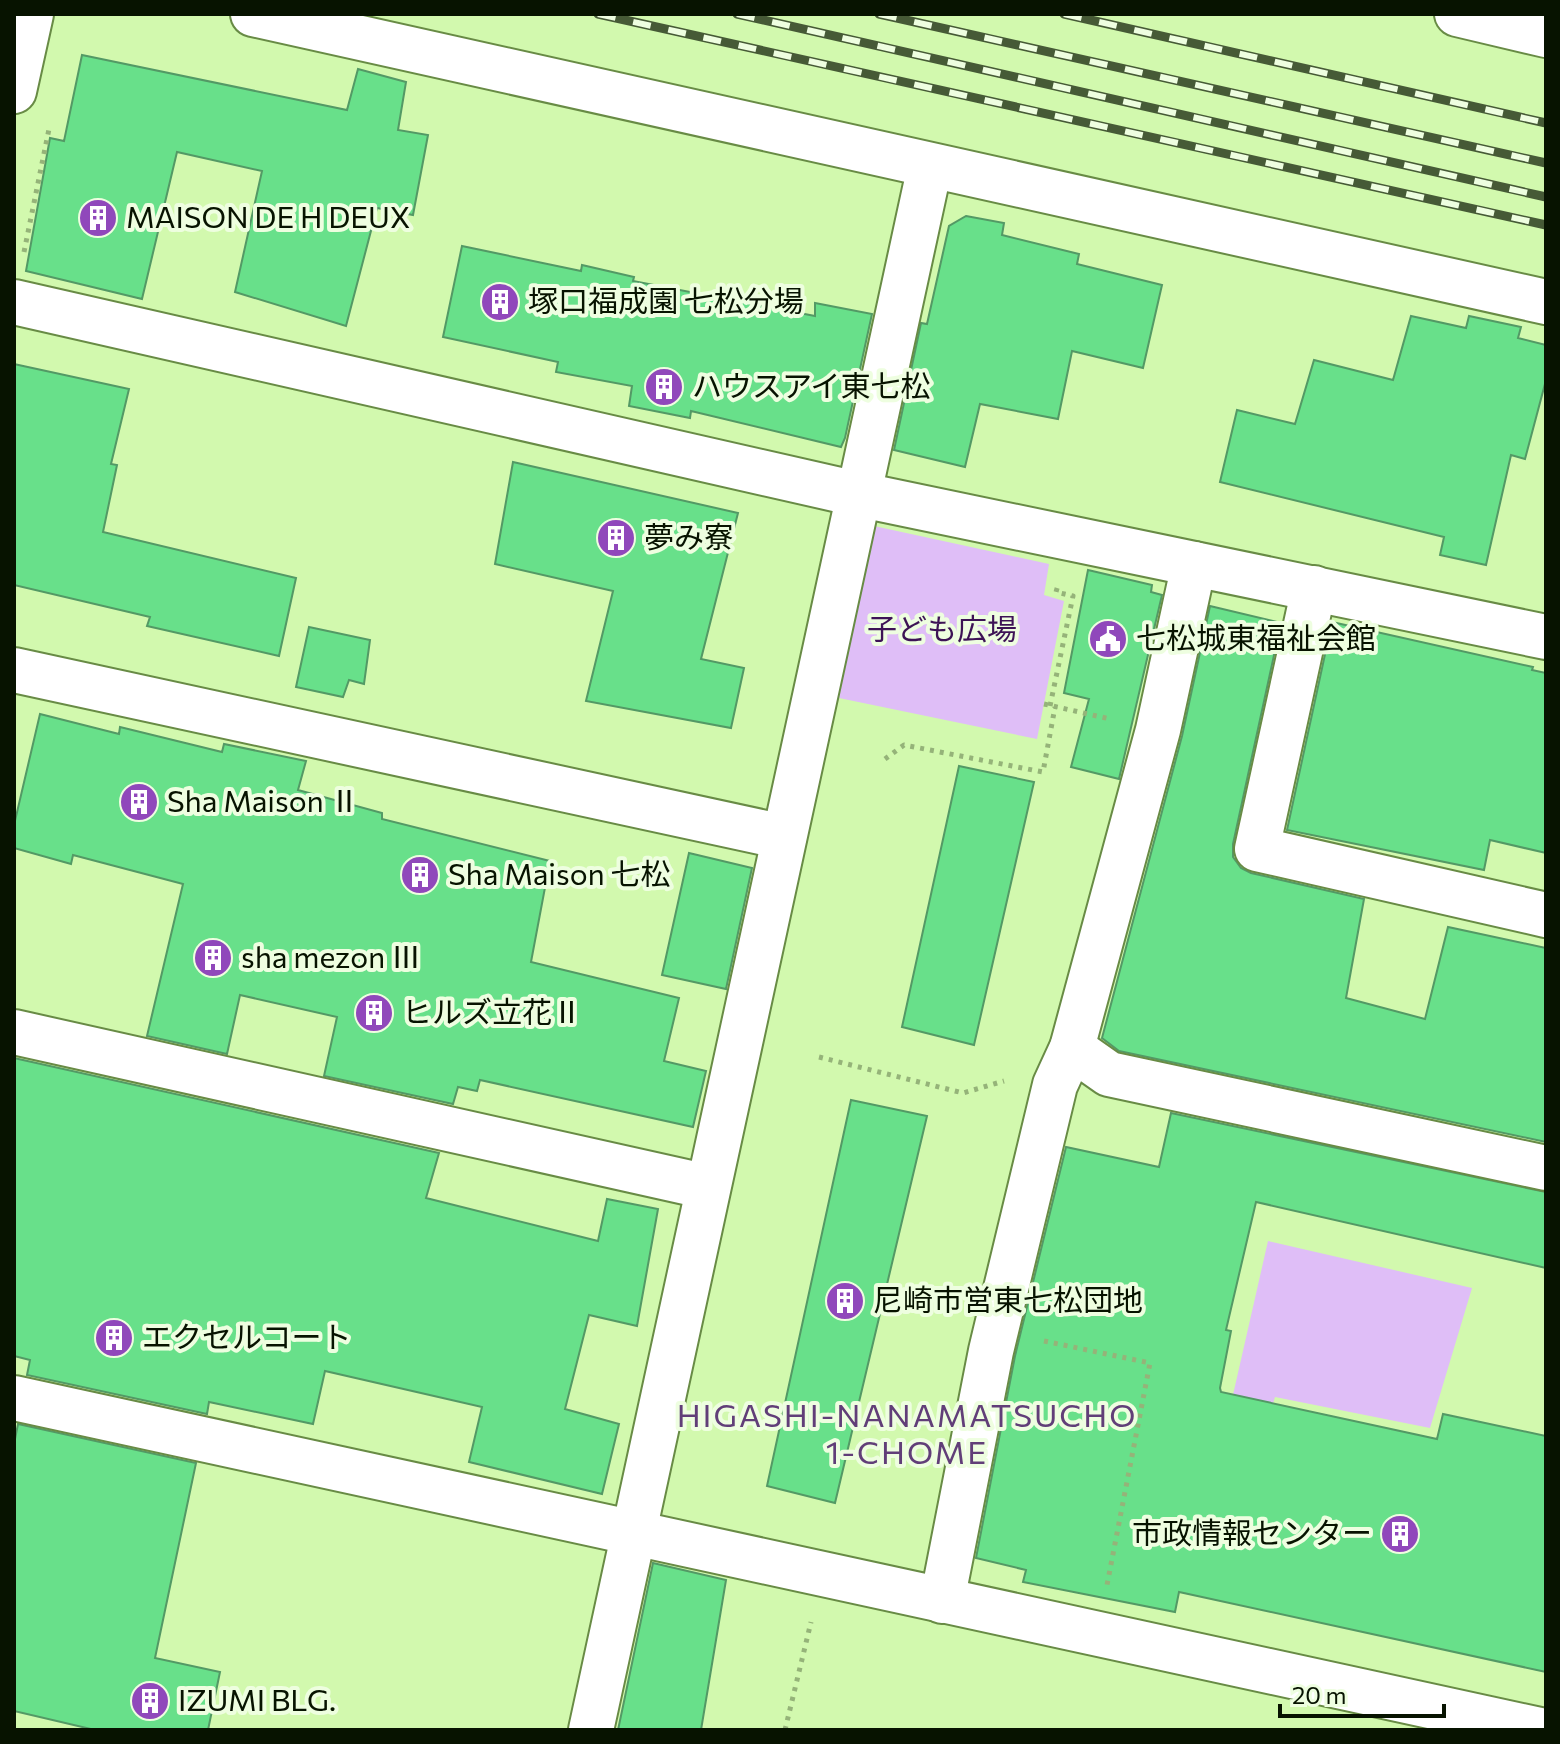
<svg xmlns="http://www.w3.org/2000/svg" width="1560" height="1744" viewBox="0 0 1560 1744" font-family="Commissioner,'Noto Sans JP',sans-serif">
	<style>
		.green { fill: #dfbef7 }
		.building { fill: #68e08a; stroke: #539965; stroke-width: 2 }
		.lines { fill: none; stroke-linecap: round; stroke-linejoin: round }
		.minor-casing { stroke: #688b45; stroke-width: 48 }
		.tertiary-casing { stroke: #688b45; stroke-width: 48 }
		.path { stroke: #95b379; stroke-width: 5; stroke-dasharray: 4 6; stroke-linecap: butt }
		.minor { stroke: #fff; stroke-width: 44 }
		.tertiary { stroke: #fff; stroke-width: 44 }
		.rail-casing { stroke: #465a36; stroke-width: 9 }
		.rail { stroke: #eefee0; stroke-width: 6; stroke-dasharray: 18; stroke-linecap: butt }
		.labels { text-anchor: middle; stroke-width: 8; stroke-linejoin: round; paint-order: stroke }
		.poi-label { font-size: 30px; fill: #071300; stroke: #eefee0; text-anchor: start }
		.park-label { font-size: 30px; fill: #3d1355; stroke: #eefee0 }
		.neighbourhood-label { font-size: 32px; letter-spacing: 2px; fill: #613e78; stroke: #eefee0 }
	</style>
	<rect width="100%" height="100%" fill="#d2f9ae"/>
	<g class="green">
		<polygon points="874,526 1049,564 1044,595 1064,601 1037,739 839,698"/>
		<polygon points="1268,1241 1472,1288 1430,1428 1275,1397 1219,1580 1192,1575"/>
	</g>
	<g class="building">
		<polygon points="82,55 347,110 358,69 406,82 398,130 428,135 413,215 377,208 346,326 235,292 262,171 177,152 142,299 26,271 50,138 64,141"/>
		<polygon points="966,216 1004,223 1002,235 1079,254 1077,264 1162,285 1143,368 1072,351 1058,419 980,404 965,467 894,450 921,323 927,324 949,226"/>
		<polygon points="462,246 581,271 582,265 634,277 633,281 815,316 815,303 872,314 845,438 841,447 691,411 690,418 629,406 632,386 556,372 558,362 443,337"/>
		<polygon points="1411,316 1466,328 1469,316 1521,327 1518,338 1546,345 1546,380 1525,459 1511,455 1486,565 1440,555 1444,537 1220,482 1237,410 1295,424 1314,360 1393,380"/>
		<polygon points="14,364 129,389 111,464 117,465 103,532 296,578 279,656 147,626 150,617 14,585"/>
		<polygon points="513,462 738,513 701,659 744,668 731,728 586,701 613,591 495,564"/>
		<polygon points="1088,570 1152,585 1151,592 1162,595 1119,779 1071,767 1089,699 1064,693"/>
		<polygon points="1210,606 1281,623 1233,844 1233,857 1241,868 1251,873 1364,899 1346,998 1425,1019 1448,927 1546,948 1546,1142 1119,1051 1102,1038 1182,736"/>
		<polygon points="1332,622 1533,667 1532,670 1546,673 1546,853 1490,840 1484,870 1287,830"/>
		<polygon points="309,627 370,640 364,684 349,680 343,697 296,687"/>
		<polygon points="40,714 119,734 120,727 222,752 224,744 306,761 298,790 382,813 382,819 550,861 531,962 679,998 664,1061 706,1071 693,1127 480,1080 477,1091 458,1087 453,1104 324,1076 337,1017 240,995 227,1054 147,1036 183,884 73,855 71,864 14,848 14,825"/>
		<polygon points="959,766 1034,782 974,1045 902,1027"/>
		<polygon points="689,853 752,868 726,989 662,975"/>
		<polygon points="14,1058 439,1153 426,1198 598,1241 607,1199 658,1209 637,1326 589,1315 565,1409 619,1424 602,1494 469,1462 482,1407 325,1371 313,1424 209,1402 207,1414 27,1375 30,1360 14,1356"/>
		<polygon points="851,1100 927,1116 835,1503 767,1486"/>
		<polygon points="1171,1113 1546,1192 1546,1268 1256,1202 1226,1330 1231,1331 1220,1388 1221,1392 1437,1439 1443,1414 1546,1436 1546,1672 1179,1592 1175,1612 1023,1582 1026,1570 976,1558 1015,1356 1066,1147 1159,1167"/>
		<polygon points="18,1424 196,1463 155,1658 220,1672 208,1730 95,1730 14,1711 14,1444"/>
		<polygon points="653,1563 726,1580 701,1730 618,1730"/>
	</g>
	<g class="lines">
		<g class="minor-casing">
			<g id="minor">
				<polyline points="253,14 1546,302"/>
				<polyline points="1457,14 1546,35"/>
				<polyline points="14,91 31,14"/>
				<polyline points="1314,588 1257,849 1546,915"/>
				<polyline points="14,670 784,837"/>
				<polyline points="14,1032 708,1187"/>
				<polyline points="1072,1048 1109,1074 1546,1168"/>
				<polyline points="14,1398 1540,1730"/>
				<polyline points="942,1601 991,1351 1055,1085 1072,1048 1158,730 1194,564"/>
				<polyline points="591,1730 930,166"/>
			</g>
		</g>
		<g class="tertiary-casing">
			<polyline id="tertiary" points="14,302 857,494 1546,637"/>
		</g>
		<g class="path">
			<polyline points="24,252 49,129"/>
			<polyline points="1044,704 1110,719"/>
			<polyline points="1050,706 1073,596 1056,592 1058,585"/>
			<polyline points="885,759 904,745 1043,772 1055,707"/>
			<polyline points="819,1057 963,1093 1004,1081"/>
			<polyline points="1044,1341 1150,1363 1107,1585"/>
			<polyline points="785,1730 811,1622"/>
		</g>
		<use href="#minor" class="minor"/>
		<use href="#tertiary" class="tertiary"/>
		<g class="rail-casing">
			<g id="rail">
				<polyline points="598,14 1546,225"/>
				<polyline points="737,14 1546,197"/>
				<polyline points="879,14 1546,163"/>
				<polyline points="1064,14 1546,123"/>
			</g>
		</g>
		<use href="#rail" class="rail"/>
	</g>
	<defs>
		<g id="building-disc" transform="scale(2)"><circle r="9.5" fill="#9048bb" stroke="#eefee0"/><path d="M-4-6H4V6H1V3H-1V6H-4ZM-2.5-4.3h1.7v1.8h-1.7ZM.8-4.3h1.7v1.8H.8ZM-2.5-1h1.7V.8h-1.7ZM.8-1h1.7V.8H.8Z" fill="#fff"/></g>
		<g id="civic-disc" transform="scale(2)"><circle r="9.5" fill="#9048bb" stroke="#eefee0"/><path d="M-.6-6.5H3V-4.5H.6V-3L4-1V1h2V6H-6V1h2V-1L-.6-3ZM-1.2 2.5V6h2.4V2.5Z" fill="#fff"/></g>
	</defs>
	<g fill-rule="evenodd">
		<use href="#building-disc" x="98" y="218"/>
		<use href="#building-disc" x="500" y="302"/>
		<use href="#building-disc" x="664" y="387"/>
		<use href="#building-disc" x="616" y="538"/>
		<use href="#civic-disc" x="1108" y="639"/>
		<use href="#building-disc" x="139" y="802"/>
		<use href="#building-disc" x="420" y="875"/>
		<use href="#building-disc" x="213" y="958"/>
		<use href="#building-disc" x="374" y="1013"/>
		<use href="#building-disc" x="845" y="1301"/>
		<use href="#building-disc" x="114" y="1338"/>
		<use href="#building-disc" x="1400" y="1534"/>
		<use href="#building-disc" x="150" y="1701"/>
	</g>
	<g class="labels">
		<g class="poi-label">
			<text x="126" y="228">MAISON DE H DEUX</text>
			<text x="528" y="312">塚口福成園 七松分場</text>
			<text x="692" y="397">ハウスアイ東七松</text>
			<text x="644" y="548">夢み寮</text>
			<text x="1136" y="649">七松城東福祉会館</text>
			<text x="167" y="812">Sha Maison Ⅱ</text>
			<text x="448" y="885">Sha Maison 七松</text>
			<text x="241" y="968">sha mezon Ⅲ</text>
			<text x="402" y="1023">ヒルズ立花Ⅱ</text>
			<text x="873" y="1311">尼崎市営東七松団地</text>
			<text x="142" y="1348">エクセルコート</text>
			<text x="1372" y="1544" text-anchor="end">市政情報センター</text>
			<text x="178" y="1711">IZUMI BLG.</text>
		</g>
		<g class="park-label">
			<text x="942" y="640">子ども広場</text>
		</g>
		<g class="neighbourhood-label">
			<text x="907" y="1427">HIGASHI-NANAMATSUCHO<tspan x="907" dy="37">1-CHOME</tspan></text>
		</g>
	</g>
	<rect width="1560" height="1744" fill="none" stroke="#071300" stroke-width="32"/>
	<path d="M1280 1704v12h164v-12" fill="none" stroke="#071300" stroke-width="4"/>
	<text x="1292" y="1704" font-size="24" fill="#071300" stroke="#eefee0" stroke-width="6" paint-order="stroke">20 m</text>
</svg>
